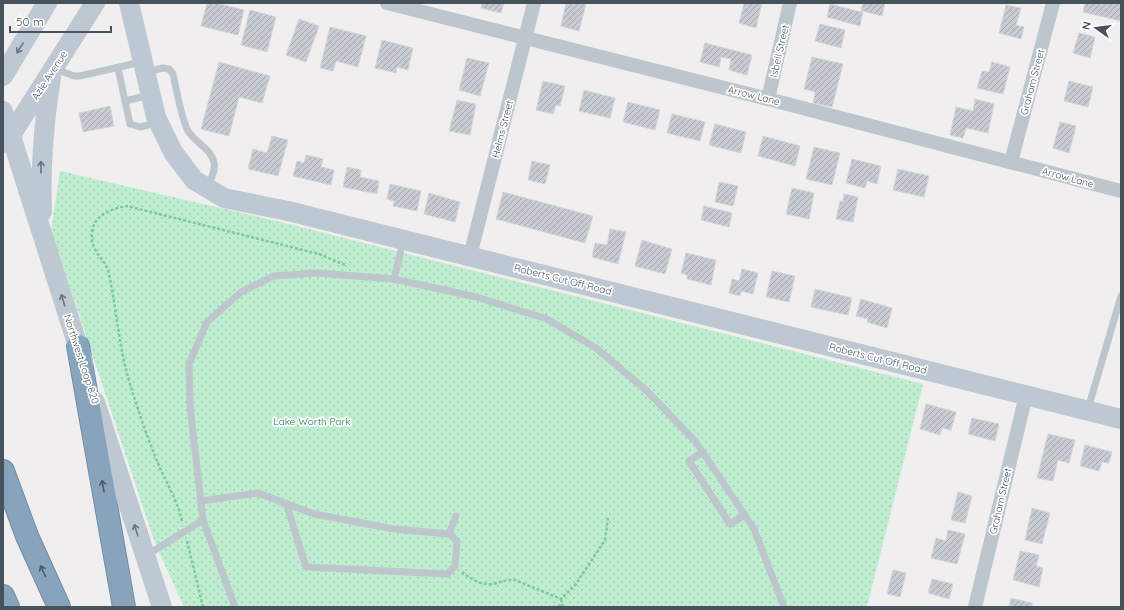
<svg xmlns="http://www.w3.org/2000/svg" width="1124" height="610" viewBox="0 0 1124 610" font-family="Quicksand,sans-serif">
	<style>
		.grass { fill: url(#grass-dots) }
		.building { fill: url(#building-hatch); stroke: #d3d5da }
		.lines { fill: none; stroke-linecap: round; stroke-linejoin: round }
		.highway-casing { stroke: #738ea7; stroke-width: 24 }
		.path { stroke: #78ca9f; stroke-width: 2.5; stroke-dasharray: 3 2; stroke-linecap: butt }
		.lane { stroke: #bdc6cd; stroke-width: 7 }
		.street { stroke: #bdc6cd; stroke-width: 14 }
		.secondary { stroke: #bdc8d2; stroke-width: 20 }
		.highway { stroke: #88a3bc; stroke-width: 22 }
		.oneway { stroke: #6a757f }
		.oneway2 { stroke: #4e5a65 }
		.labels { text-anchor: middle; stroke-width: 3.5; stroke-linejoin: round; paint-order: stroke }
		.street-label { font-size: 10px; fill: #47525b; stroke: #fff }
		.park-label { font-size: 10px; fill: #1a7a47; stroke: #fff }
	</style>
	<defs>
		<pattern id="grass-dots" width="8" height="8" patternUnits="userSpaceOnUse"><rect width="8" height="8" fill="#beedcf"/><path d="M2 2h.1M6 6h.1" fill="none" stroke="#a5cdb4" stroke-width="1.8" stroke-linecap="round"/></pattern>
		<pattern id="building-hatch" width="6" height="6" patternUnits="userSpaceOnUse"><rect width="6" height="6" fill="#c8cbd1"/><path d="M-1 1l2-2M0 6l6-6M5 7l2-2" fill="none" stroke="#a4a7ad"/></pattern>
	</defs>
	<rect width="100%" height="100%" fill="#f1eeef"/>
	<polygon class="grass" points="60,171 289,224 923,384 867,607 184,607 155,543 51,230"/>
	<g class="building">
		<polygon points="207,3 216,3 244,10 238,35 201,26"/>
		<polygon points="482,3 504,3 501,13 481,8"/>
		<polygon points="566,3 586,4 579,31 561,26"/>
		<polygon points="744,3 762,3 756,28 739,23"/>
		<polygon points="863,3 885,3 882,16 863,11 860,26 827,17 830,4 861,12"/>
		<polygon points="1085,3 1121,3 1121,21 1083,12"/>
		<polygon points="1006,5 1021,8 1016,25 1024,27 1021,39 999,33"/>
		<polygon points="250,10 276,17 267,52 241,45"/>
		<polygon points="299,19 319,26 306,62 286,55"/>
		<polygon points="820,24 845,30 841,48 815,41"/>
		<polygon points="330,27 366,36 358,67 336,61 333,71 320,68"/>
		<polygon points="1079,33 1095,37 1090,58 1073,53"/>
		<polygon points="382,40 413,48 408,70 397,67 396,73 375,68"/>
		<polygon points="705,43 752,55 747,75 729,70 731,59 721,57 719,67 700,62"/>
		<polygon points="812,57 843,64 832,107 813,103 815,92 804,89"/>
		<polygon points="467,58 489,63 480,96 459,90"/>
		<polygon points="219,62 270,76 262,103 239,97 229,136 201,129"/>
		<polygon points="992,62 1010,67 1003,94 977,88 982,71 989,72"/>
		<polygon points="543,81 565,86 560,106 556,105 553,114 536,110"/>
		<polygon points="1069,81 1093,87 1088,107 1064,101"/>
		<polygon points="584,90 615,98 610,118 579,111"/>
		<polygon points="975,99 994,104 988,133 966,128 963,138 950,135 956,107 973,111"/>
		<polygon points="457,100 476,104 470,135 449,131"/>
		<polygon points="628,102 660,110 655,130 623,122"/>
		<polygon points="110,106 114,126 83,132 79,113"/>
		<polygon points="672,114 705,122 700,141 667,133"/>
		<polygon points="1060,122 1076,126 1069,153 1053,148"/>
		<polygon points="715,124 746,132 741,153 709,145"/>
		<polygon points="272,136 288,140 278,176 248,169 253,149 267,153"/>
		<polygon points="763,136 800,146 795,166 758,156"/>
		<polygon points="814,147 840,153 832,185 806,179"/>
		<polygon points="306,155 323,159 321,167 334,170 331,185 293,176 297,161 304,163"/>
		<polygon points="852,159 881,166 877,184 867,181 865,188 846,183"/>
		<polygon points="532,161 550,165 545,184 528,180"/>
		<polygon points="347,167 361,170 360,177 379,181 377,194 343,187"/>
		<polygon points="898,169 929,176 924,197 893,190"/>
		<polygon points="719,182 738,186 733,206 715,202"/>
		<polygon points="390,184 421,191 417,211 393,206 394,201 387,199"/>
		<polygon points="792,188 814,193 809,219 786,214"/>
		<polygon points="503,192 593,216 585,243 496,219"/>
		<polygon points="429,193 460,202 455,222 424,214"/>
		<polygon points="844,194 858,197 853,222 836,219 840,201 843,202"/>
		<polygon points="704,206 732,213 729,227 701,220"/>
		<polygon points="610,229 626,232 618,264 592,257 595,243 607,245"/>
		<polygon points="642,240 672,249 665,274 635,266"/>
		<polygon points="686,253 716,260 711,285 687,279 687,275 681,273"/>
		<polygon points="742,269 758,273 753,294 741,291 740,296 729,293 732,279 739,281"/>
		<polygon points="772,271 795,276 789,302 766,297"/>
		<polygon points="815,289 852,298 848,315 811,307"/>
		<polygon points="861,299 892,308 887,328 867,322 868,319 856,316"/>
		<polygon points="926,404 956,412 951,430 942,428 940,435 920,429"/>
		<polygon points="972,418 999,424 995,441 968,434"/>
		<polygon points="1048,434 1075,440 1069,463 1058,460 1053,481 1037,478"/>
		<polygon points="1085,445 1112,452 1109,463 1102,462 1099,471 1080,466"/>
		<polygon points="958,492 972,496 965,523 951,520"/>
		<polygon points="1032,508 1050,513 1042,544 1025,540"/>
		<polygon points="948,530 965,534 957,564 931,558 936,538 946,541"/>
		<polygon points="1020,551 1039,555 1036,566 1043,568 1039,587 1013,580"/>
		<polygon points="893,570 906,573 900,597 887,594"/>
		<polygon points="932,579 953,584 949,599 928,593"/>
		<polygon points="1011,598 1032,603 1032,607 1009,607"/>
	</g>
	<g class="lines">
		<g class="highway-casing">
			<g id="highway">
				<polyline points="78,346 124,607"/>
				<polyline points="3,471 27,536 59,607"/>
				<polyline points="3,596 8,607"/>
			</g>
		</g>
		<g class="path">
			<path d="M182 521C178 503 168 485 160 468 149 442 139 414 131 387 119 350 117 312 109 274 106 258 90 253 92 233 93 215 113 208 127 206L319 254 345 265"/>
			<polyline points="187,541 203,607"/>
			<path d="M462 572C470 578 481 586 493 584 501 582 507 579 515 580L561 599 576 584 605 540 608 518"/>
			<polyline points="561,599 563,607"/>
			<polyline points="553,607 562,605"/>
		</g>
		<g class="lane">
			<polyline points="118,68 130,124 140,127 157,123"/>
			<polyline points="55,69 74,76 80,76 141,62"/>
			<path d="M146 72 163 68 169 69 173 74C177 92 180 112 187 129 193 142 211 148 214 162 216 170 211 179 208 186"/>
			<polyline points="125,101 150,95"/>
			<polyline points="394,279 476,297 547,319 596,348 646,390 696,442 754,529 784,607"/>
			<polyline points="1088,409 1121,296"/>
			<polyline points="703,452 689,461 730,524 745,515"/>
			<polyline points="201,501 258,493 314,514 394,529 449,534 457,541 455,566 447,574 306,567 286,503"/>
			<polyline points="449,534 456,516"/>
			<polyline points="147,555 203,520"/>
			<polyline points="235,607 203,520 190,406 189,364 207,322 241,292 274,276 317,273 394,279 403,242"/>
		</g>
		<g class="street">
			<polyline points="387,3 768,99 1121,191"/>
			<polyline points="768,99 790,3"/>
			<polyline points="1011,162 1053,3"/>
			<polyline points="470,256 534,3"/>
			<polyline points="975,607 1026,395"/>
		</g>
		<g class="secondary">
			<polyline points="129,3 156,117 173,152 194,180 224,198 288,211 404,240 1121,419"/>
			<polyline points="3,76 47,3"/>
			<polyline points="3,111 83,362"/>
			<polyline points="6,143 95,3"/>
			<path d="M42 212C40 166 44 122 51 77"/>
			<polyline points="95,402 162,607"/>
		</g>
		<use href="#highway" class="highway"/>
	</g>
	<defs><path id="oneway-shaft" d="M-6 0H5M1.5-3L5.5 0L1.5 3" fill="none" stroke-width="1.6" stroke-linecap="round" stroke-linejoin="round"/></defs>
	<g class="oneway">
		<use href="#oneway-shaft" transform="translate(20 48) rotate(122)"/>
		<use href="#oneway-shaft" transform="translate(41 167) rotate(-90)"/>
		<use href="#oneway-shaft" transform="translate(63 300) rotate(-107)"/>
		<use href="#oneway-shaft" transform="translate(136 530) rotate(-108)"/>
	</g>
	<g class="oneway2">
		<use href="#oneway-shaft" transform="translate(103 486) rotate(-100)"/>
		<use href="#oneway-shaft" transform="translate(43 571) rotate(-114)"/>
	</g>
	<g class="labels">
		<g class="street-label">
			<text transform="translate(779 51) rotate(-77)" y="4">Isbell Street</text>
			<text transform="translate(49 75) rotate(-57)" y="4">Azle Avenue</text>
			<text transform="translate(1032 82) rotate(-75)" y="4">Graham Street</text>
			<text transform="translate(754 95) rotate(14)" y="4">Arrow Lane</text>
			<text transform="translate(502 129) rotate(-76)" y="4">Helms Street</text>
			<text transform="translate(1068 177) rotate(15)" y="4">Arrow Lane</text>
			<text transform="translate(563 279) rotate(14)" y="4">Roberts Cut Off Road</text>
			<text transform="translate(878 358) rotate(14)" y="4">Roberts Cut Off Road</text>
			<text transform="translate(82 359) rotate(72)" y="4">Northwest Loop 820</text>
			<text transform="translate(1000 501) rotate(-77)" y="4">Graham Street</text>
		</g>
		<g class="park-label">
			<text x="312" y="425">Lake Worth Park</text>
		</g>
	</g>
	<rect width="1124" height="610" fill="none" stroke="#47525b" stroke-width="8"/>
	<g transform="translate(1096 28) rotate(284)" stroke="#ffffff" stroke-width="3" paint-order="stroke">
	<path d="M0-3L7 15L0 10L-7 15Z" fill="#47525b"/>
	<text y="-6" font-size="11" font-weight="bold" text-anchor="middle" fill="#47525b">N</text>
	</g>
	<path d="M10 26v6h101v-6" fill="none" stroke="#47525b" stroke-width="2"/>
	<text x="16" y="26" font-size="12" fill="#47525b" stroke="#ffffff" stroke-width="3" paint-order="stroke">50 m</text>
</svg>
